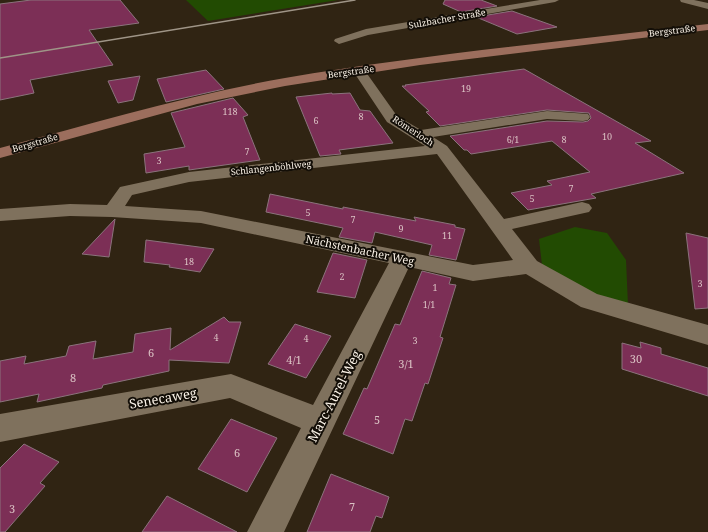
<svg xmlns="http://www.w3.org/2000/svg" width="708" height="532" viewBox="0 0 708 532" font-family="'Noto Serif',serif">
	<style>
		.green { fill: #224b02 }
		.building { fill: #7c2f56; stroke: #8b737c }
		.lines { fill: none; stroke-linecap: round; stroke-linejoin: round }
		.street { fill: #7f715d; fill-rule: evenodd }
		.secondary { fill: #9c6e5d; fill-rule: evenodd }
		.rail { stroke: #9f9587; stroke-width: 1.5 }
		.labels { text-anchor: middle; stroke-width: 4; stroke-linejoin: round; paint-order: stroke }
		.far-street-label { font-size: 9px; fill: #faf2e7; stroke: #130e07 }
		.number-label { font-size: 9px; fill: #dac1c3 }
		.street-label { font-size: 11px; fill: #faf2e7; stroke: #130e07 }
		.near-number-label { font-size: 11px; fill: #dac1c3 }
		.near-street-label { font-size: 13px; fill: #faf2e7; stroke: #130e07 }
	</style>
	<rect width="100%" height="100%" fill="#302413"/>
	<g class="green">
		<polygon points="186,0 338,0 208,21"/>
		<polygon points="575,227 607,233 626,260 628,305 590,293 542,265 539,239"/>
	</g>
	<g class="building">
		<polygon points="31,0 120,0 139,23 89,30 113,65 30,80 34,93 0,100 0,4"/>
		<polygon points="445,0 481,0 497,6 461,12 443,4"/>
		<polygon points="512,11 557,27 517,34 476,17"/>
		<polygon points="524,69 651,141 635,143 684,173 591,194 596,198 528,210 511,193 552,185 547,181 590,172 552,141 471,154 467,150 464,150 450,136 547,121 583,122 588,121 591,118 589,113 547,110 440,126 426,112 429,111 402,86 406,86 405,85"/>
		<polygon points="206,70 224,89 166,102 157,79"/>
		<polygon points="140,76 133,100 118,103 108,81"/>
		<polygon points="332,93 332,94 350,93 360,110 370,111 393,143 339,150 341,154 320,156 296,97"/>
		<polygon points="233,98 248,115 243,117 260,160 189,170 189,166 146,173 144,154 185,147 171,113"/>
		<polygon points="270,194 343,209 343,207 416,221 414,217 455,225 455,227 465,229 456,260 429,255 432,245 375,232 372,243 339,237 343,228 266,212"/>
		<polygon points="115,219 109,257 82,254"/>
		<polygon points="686,233 708,238 708,308 695,309"/>
		<polygon points="146,240 214,249 200,272 169,267 170,265 144,262"/>
		<polygon points="333,253 367,260 355,298 317,292"/>
		<polygon points="422,271 451,278 449,284 456,285 440,337 443,338 428,384 425,383 412,421 405,419 393,454 343,434 364,388 367,389 395,324 400,325"/>
		<polygon points="224,317 229,322 241,322 229,363 169,360 169,371 103,385 102,388 37,402 39,394 0,402 0,361 26,356 24,364 66,356 69,346 96,341 93,359 133,352 135,334 171,328 170,350"/>
		<polygon points="295,324 331,336 306,378 268,364"/>
		<polygon points="640,342 661,348 661,354 708,368 708,396 622,369 622,343 641,348"/>
		<polygon points="231,419 277,438 247,492 198,469"/>
		<polygon points="24,444 59,462 40,483 45,486 5,532 0,532 0,468"/>
		<polygon points="331,474 389,497 382,518 376,516 370,532 307,532"/>
		<polygon points="167,496 237,532 142,532"/>
	</g>
	<g class="lines">
		<g class="street">
			<polygon points="540,0 559,0 555,2 368,35 339,44 334,41 335,39 366,29"/>
			<polygon points="680,0 694,0 708,3 708,9 681,2"/>
			<path d="M359 67 363 68 397 116 421 130 547 111 588 114 590 117 588 120 583 121 547 119 433 137 447 146 504 219 582 202 589 204 592 208 589 212 512 229 537 261 597 294 708 325V345L581 307 526 274 473 281 409 267 284 532H247L301 428 230 398 0 442V414L231 374 313 405 389 263 201 223 112 217 70 216 0 221V209L70 204 107 205 120 187 189 172 425 146 387 122 353 71 355 68ZM437 154 513 260 473 265 201 211 125 206 132 195 189 182Z"/>
		</g>
		<path class="secondary" d="M708 24V30L420 65 285 86 197 104 0 158V148C94 123 188 95 285 78 425 54 567 41 708 24Z"/>
		<polyline class="rail" points="0,58 355,0"/>
	</g>
	<g class="labels">
		<g class="far-street-label">
			<text transform="translate(447 19) rotate(-10)" y="3">Sulzbacher Straße</text>
			<text transform="translate(672 31) rotate(-7)" y="3">Bergstraße</text>
			<text transform="translate(351 72) rotate(-8)" y="3">Bergstraße</text>
			<text transform="translate(413 131) rotate(33)" y="3">Römerloch</text>
			<text transform="translate(35 143) rotate(-16)" y="3">Bergstraße</text>
			<text transform="translate(271 168) rotate(-6)" y="3">Schlangenböhlweg</text>
		</g>
		<g class="number-label">
			<text x="466" y="92">19</text>
			<text x="230" y="115">118</text>
			<text x="361" y="120">8</text>
			<text x="316" y="124">6</text>
			<text x="607" y="140">10</text>
			<text x="513" y="143">6/1</text>
			<text x="564" y="143">8</text>
			<text x="247" y="155">7</text>
			<text x="159" y="164">3</text>
			<text x="571" y="192">7</text>
			<text x="532" y="202">5</text>
			<text x="308" y="216">5</text>
			<text x="353" y="223">7</text>
			<text x="401" y="232">9</text>
			<text x="447" y="239">11</text>
			<text x="189" y="265">18</text>
			<text x="342" y="280">2</text>
			<text x="700" y="287">3</text>
			<text x="435" y="291">1</text>
			<text x="429" y="308">1/1</text>
			<text x="216" y="341">4</text>
			<text x="306" y="342">4</text>
			<text x="415" y="344">3</text>
		</g>
		<g class="street-label">
			<text transform="translate(360 250) rotate(12)" y="4">Nächstenbacher Weg</text>
		</g>
		<g class="near-number-label">
			<text x="151" y="357">6</text>
			<text x="636" y="363">30</text>
			<text x="294" y="364">4/1</text>
			<text x="406" y="368">3/1</text>
			<text x="73" y="382">8</text>
			<text x="377" y="424">5</text>
			<text x="237" y="457">6</text>
			<text x="352" y="511">7</text>
			<text x="12" y="513">3</text>
		</g>
		<g class="near-street-label">
			<text transform="translate(334 396) rotate(-63)" y="5">Marc-Aurel-Weg</text>
			<text transform="translate(163 398) rotate(-10)" y="5">Senecaweg</text>
		</g>
	</g>
</svg>
